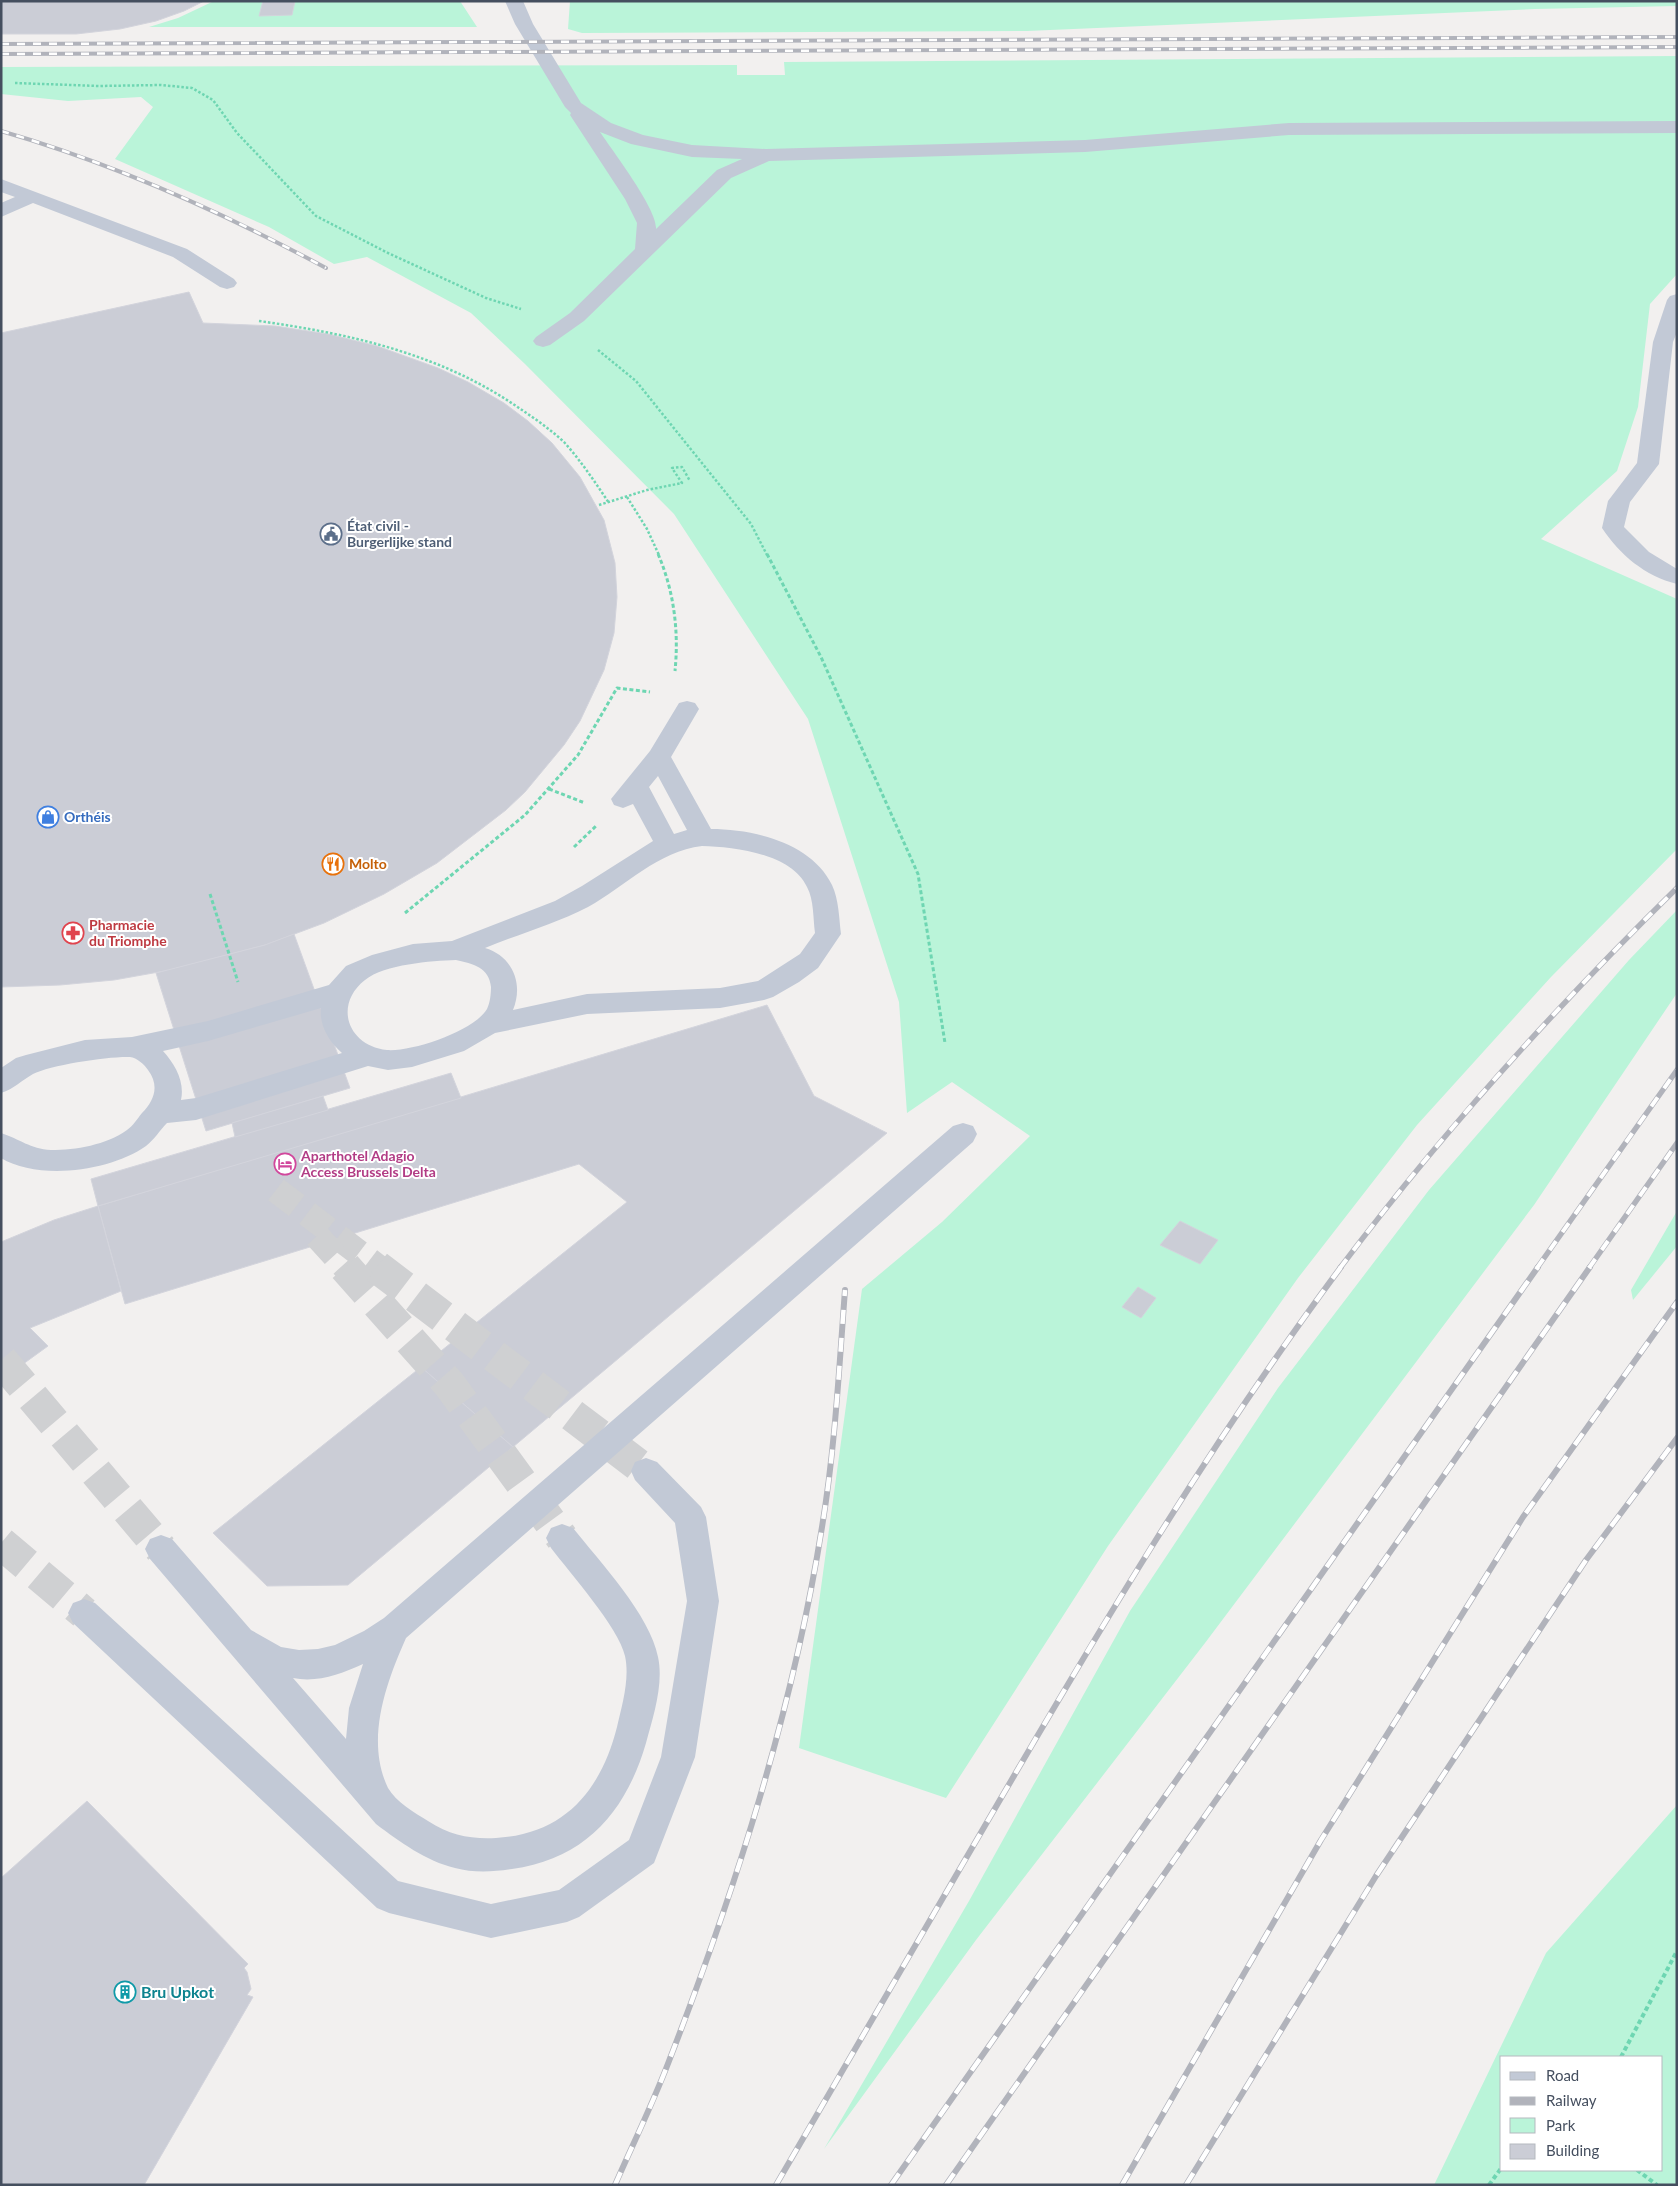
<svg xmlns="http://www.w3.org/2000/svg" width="1678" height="2186" viewBox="0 0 1678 2186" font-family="Lato,sans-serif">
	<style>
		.green { fill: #baf4d9; fill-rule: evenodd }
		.building { fill: #cbcdd6; stroke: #d3d4dc }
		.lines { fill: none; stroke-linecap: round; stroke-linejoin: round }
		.minor-tunnel-far1 { stroke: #cfd0d2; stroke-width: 26; stroke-dasharray: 26 13; stroke-linecap: butt }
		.minor-tunnel { stroke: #cfd0d2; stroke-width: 33; stroke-dasharray: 33 16; stroke-linecap: butt }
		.path-far2 { stroke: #6ed6b2; stroke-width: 2.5; stroke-dasharray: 2.5 2; stroke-linecap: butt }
		.path-far1 { stroke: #6ed6b2; stroke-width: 3; stroke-dasharray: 4 2.5; stroke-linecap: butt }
		.path { stroke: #6ed6b2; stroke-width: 4; stroke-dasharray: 4.5 3; stroke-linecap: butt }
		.minor { fill: #c2c9d6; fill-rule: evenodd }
		.rail-far2-casing { stroke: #b1b3bb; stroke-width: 4 }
		.rail-far1-casing { stroke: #b1b3bb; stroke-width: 5.5 }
		.rail-casing { stroke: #b1b3bb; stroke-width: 6 }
		.rail-far2 { stroke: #fff; stroke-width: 2.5; stroke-dasharray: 8; stroke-linecap: butt }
		.rail-far1 { stroke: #fff; stroke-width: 4; stroke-dasharray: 11; stroke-linecap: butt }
		.rail { stroke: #fff; stroke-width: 4.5; stroke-dasharray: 14; stroke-linecap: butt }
		.labels { text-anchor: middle; stroke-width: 4; stroke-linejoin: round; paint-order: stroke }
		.service-label { font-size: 14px; font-weight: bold; fill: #4e5e75; stroke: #fff; text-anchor: start }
		.shop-label { font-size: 14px; font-weight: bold; fill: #366cbe; stroke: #fff; text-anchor: start }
		.food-label { font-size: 14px; font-weight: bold; fill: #c56008; stroke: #fff; text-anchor: start }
		.health-label { font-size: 14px; font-weight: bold; fill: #be3a42; stroke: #fff; text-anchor: start }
		.hotel-label { font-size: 14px; font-weight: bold; fill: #b23c85; stroke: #fff; text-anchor: start }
		.near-culture-label { font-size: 16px; font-weight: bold; fill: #0d838f; stroke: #fff; text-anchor: start }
	</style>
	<rect width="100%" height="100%" fill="#f2f0ef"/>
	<g class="green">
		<polygon points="214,1 460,1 477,27 149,27 178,18"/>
		<polygon points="570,1 1677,1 1677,6 1535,9 1027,31 582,33 568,29"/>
		<polygon points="1677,56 1677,274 1650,304 1638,407 1617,471 1541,539 1677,599 1677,849 1551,977 1417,1125 1298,1278 1108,1546 946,1798 799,1748 862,1289 942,1222 1030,1136 952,1082 907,1113 899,1002 808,719 674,514 525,364 471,313 367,257 334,264 269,227 115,159 153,107 141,97 68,101 1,94 1,67 737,65 737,75 785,75 784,62"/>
		<polygon points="1677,910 1677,993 1534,1205 1205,1643 976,1940 824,2149 969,1901 1130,1611 1278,1388 1429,1190 1629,960"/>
		<polygon points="1677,1211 1677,1246 1633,1300 1631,1290"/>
		<path d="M1677 1805V2185H1434L1546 1953ZM1502 2057H1662V2170H1502Z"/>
	</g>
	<g class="building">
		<polygon points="1,1 204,1 184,11 156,21 120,29 76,34 1,34"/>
		<polygon points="263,1 295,1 292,15 259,16"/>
		<polygon points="189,292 203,323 275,326 328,334 377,346 438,368 468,382 504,403 528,421 552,443 580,477 604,520 615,563 617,597 614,633 604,670 580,721 564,745 525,792 506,810 437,863 384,894 324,923 265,945 170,970 114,980 60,985 1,987 1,333"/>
		<polygon points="294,934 350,1088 206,1131 156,973 265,945"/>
		<polygon points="767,1005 814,1096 887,1133 513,1447 421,1367 627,1202 579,1164 125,1304 98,1206"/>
		<polygon points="451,1073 461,1098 98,1206 91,1179"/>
		<polygon points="323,1096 328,1110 235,1137 232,1123"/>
		<polygon points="98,1206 121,1291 30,1328 48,1346 1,1380 1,1242 54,1220"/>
		<polygon points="1180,1221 1218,1240 1200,1264 1160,1245"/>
		<polygon points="1138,1287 1156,1298 1141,1318 1122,1307"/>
		<polygon points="421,1367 513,1447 348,1585 267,1586 213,1533"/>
		<polygon points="87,1801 248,1964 244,1968 247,1972 251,1989 247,1995 253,1997 144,2185 1,2185 1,1878"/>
	</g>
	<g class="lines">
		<g class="minor-tunnel-far1">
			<polyline points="276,1190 379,1268"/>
			<polyline points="317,1236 346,1268"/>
		</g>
		<g class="minor-tunnel">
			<polyline points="345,1267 449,1384 562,1538"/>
			<polyline points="377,1267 646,1471"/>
			<polyline points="1,1360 161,1549"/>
			<polyline points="1,1543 84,1613"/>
		</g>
		<g class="path-far2">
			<polyline points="15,83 99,86 161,85 192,88 213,100 237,133 316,216 388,253 486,298 521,309"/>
			<path d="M259 321C351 334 441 354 519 408 534 418 550 429 564 442 581 461 595 482 609 503"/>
			<polyline points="598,350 636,381 751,524 767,555"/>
			<polyline points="627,497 647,529 659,555"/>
			<polyline points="599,505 647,490 682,483 672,468 682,467 690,481"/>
		</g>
		<g class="path-far1">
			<path d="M658 554C674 591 679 631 675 671"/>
			<polyline points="767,554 821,657 918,874 945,1043"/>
			<polyline points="549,789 585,803"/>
			<polyline points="574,847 596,826"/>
			<polyline points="210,894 238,982"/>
			<polyline points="405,913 525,815 578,755 617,688 650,692"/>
		</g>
		<g class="path">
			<polyline points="1621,2057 1677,1951"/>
			<polyline points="1637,2170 1657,2185"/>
			<polyline points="1489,2185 1502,2167"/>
		</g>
		<g class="minor">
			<path d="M505 1H523L533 24 581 103 611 123 643 135 692 145 766 149 1085 140 1289 123 1677 121V133L1289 135 1085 152 769 161 731 178 584 321 550 345 543 347 536 345 533 341 536 337 570 313 635 249 637 223 625 199 570 115 571 113 565 107 515 24ZM600 132 631 144 692 157 742 159 717 170 656 229C658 210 612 150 600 132Z"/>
			<polygon points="1,179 187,249 234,279 237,283 234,287 227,289 220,287 173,257 33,203 1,217 1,203 15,197 1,192"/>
			<path d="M1677 294V332L1673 342 1659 464 1630 502 1624 527 1649 552 1677 569V584C1645 576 1620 555 1602 528L1608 501 1637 463 1653 342 1667 300 1670 296Z"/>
			<path d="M687 701 695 703 699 709 671 757 711 829C754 829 812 843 832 885 839 900 839 918 841 934L818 968 799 982 773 997 764 1000 720 1008 587 1014 495 1033 464 1051 412 1067 388 1070 368 1066 196 1120 167 1123C160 1130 154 1140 146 1146 111 1171 39 1181 1 1158V1133C20 1139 30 1149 51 1150 76 1150 106 1145 127 1130 133 1126 137 1119 142 1113 154 1101 160 1086 148 1070 144 1064 137 1058 130 1057 110 1056 50 1065 33 1074 22 1080 14 1089 1 1093V1068L16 1058 26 1055 85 1040 132 1037 208 1021 329 985 346 966 372 955 413 944 452 941 555 901 582 886 653 841 633 804 623 808 614 805 611 799 650 751 679 703ZM658 776 687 830 674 834 649 787ZM702 846C734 847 791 853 807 887 814 900 813 918 815 933L800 954 758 981 720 988 587 994 513 1010C524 983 512 956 485 948 519 934 555 924 588 907 626 886 658 851 702 846ZM456 960C473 964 489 967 491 987 491 994 490 1003 487 1009 474 1031 412 1052 387 1050 348 1046 333 1005 365 980 385 964 431 961 456 960ZM321 1008C319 1025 329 1042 342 1053L196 1098 181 1100C185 1082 175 1064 163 1051L208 1041Z"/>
			<path d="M963 1123 973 1126 977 1134 973 1142 406 1638C386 1683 365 1740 388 1788 396 1802 415 1813 428 1821 451 1836 470 1839 496 1838 565 1834 601 1790 617 1727 622 1705 630 1679 625 1656 619 1628 570 1573 551 1548L546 1538 551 1528 562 1524 573 1528C600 1562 650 1615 658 1657 664 1684 653 1717 646 1743 626 1812 585 1859 512 1869 493 1872 473 1873 455 1868 426 1861 400 1842 376 1824L150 1559 145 1549 150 1539 161 1535 172 1539 251 1630 281 1647 299 1650 318 1649 335 1645 364 1631 384 1618 953 1126ZM363 1664 349 1708 346 1739 293 1678C317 1683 341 1674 363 1664Z"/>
			<polygon points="646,1458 657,1462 701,1507 706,1517 719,1601 695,1757 654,1863 579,1917 567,1922 491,1938 389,1913 377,1908 73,1623 68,1613 73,1603 84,1599 95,1603 398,1881 491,1904 559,1890 629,1840 661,1757 687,1601 675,1523 635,1480 631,1471 635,1462"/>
		</g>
		<g class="rail-far2-casing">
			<g id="rail-far2">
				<polyline points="1,44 1677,37"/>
				<polyline points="1,54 1677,47"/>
				<path d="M1 131C115 164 222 212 326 268"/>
			</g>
		</g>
		<g class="rail-far1-casing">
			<g id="rail-far1">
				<path d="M1340 1268C1442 1132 1556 1007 1677 888"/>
				<polyline points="1537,1268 1677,1070"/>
				<polyline points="1589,1268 1677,1143"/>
			</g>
		</g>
		<g class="rail-casing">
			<g id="rail">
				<path d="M615 2185C633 2144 653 2103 669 2061 736 1888 793 1710 822 1527 835 1449 839 1369 845 1290"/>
				<path d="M776 2185C845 2066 914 1948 983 1829 1095 1636 1208 1446 1341 1267"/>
				<polyline points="891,2185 1538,1267"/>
				<polyline points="946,2185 1590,1267"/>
				<polyline points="1122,2185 1321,1840 1523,1517 1677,1302"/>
				<polyline points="1186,2185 1376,1876 1586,1560 1677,1438"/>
			</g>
		</g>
		<use href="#rail-far2" class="rail-far2"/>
		<use href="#rail-far1" class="rail-far1"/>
		<use href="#rail" class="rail"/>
	</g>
	<defs>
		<g id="civic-ring" transform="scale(1.125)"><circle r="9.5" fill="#fff" stroke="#5c6f8a" stroke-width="1.5"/><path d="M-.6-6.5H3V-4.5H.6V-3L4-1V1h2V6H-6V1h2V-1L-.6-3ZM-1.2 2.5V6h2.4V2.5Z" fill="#5c6f8a"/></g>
		<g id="shop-ring" transform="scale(1.125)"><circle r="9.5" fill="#fff" stroke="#3f7fe0" stroke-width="1.5"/><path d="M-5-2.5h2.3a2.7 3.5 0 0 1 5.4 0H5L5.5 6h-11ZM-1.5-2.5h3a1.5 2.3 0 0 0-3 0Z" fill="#3f7fe0"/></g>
		<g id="restaurant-ring" transform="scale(1.125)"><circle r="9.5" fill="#fff" stroke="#e8710a" stroke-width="1.5"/><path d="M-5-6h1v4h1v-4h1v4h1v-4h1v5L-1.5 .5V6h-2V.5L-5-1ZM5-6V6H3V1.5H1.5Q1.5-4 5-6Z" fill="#e8710a"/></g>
		<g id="pharmacy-ring" transform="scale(1.125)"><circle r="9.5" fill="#fff" stroke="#e0444e" stroke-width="1.5"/><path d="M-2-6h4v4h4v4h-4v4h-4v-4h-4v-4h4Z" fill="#e0444e"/></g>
		<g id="hotel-ring" transform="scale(1.125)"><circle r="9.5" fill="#fff" stroke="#d1479c" stroke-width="1.5"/><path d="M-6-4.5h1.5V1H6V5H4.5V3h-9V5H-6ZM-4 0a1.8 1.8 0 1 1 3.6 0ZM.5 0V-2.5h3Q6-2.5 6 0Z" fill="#d1479c"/></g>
		<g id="building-ring" transform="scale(1.125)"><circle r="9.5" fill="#fff" stroke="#0f9aa8" stroke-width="1.5"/><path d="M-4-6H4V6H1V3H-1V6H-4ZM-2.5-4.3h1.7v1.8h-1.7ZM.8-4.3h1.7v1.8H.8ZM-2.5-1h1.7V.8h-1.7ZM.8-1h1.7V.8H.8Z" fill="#0f9aa8"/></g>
	</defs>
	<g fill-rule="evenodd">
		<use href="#civic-ring" x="331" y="534"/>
		<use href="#shop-ring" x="48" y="817"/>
		<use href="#restaurant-ring" x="333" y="864"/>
		<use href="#pharmacy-ring" x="73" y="933"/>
		<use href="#hotel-ring" x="285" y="1164"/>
		<use href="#building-ring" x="125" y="1992"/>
	</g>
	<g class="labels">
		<g class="service-label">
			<text x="347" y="531">État civil -<tspan x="347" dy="16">Burgerlijke stand</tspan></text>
		</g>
		<g class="shop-label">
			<text x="64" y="822">Orthéis</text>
		</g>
		<g class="food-label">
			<text x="349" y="869">Molto</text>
		</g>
		<g class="health-label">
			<text x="89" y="930">Pharmacie<tspan x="89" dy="16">du Triomphe</tspan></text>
		</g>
		<g class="hotel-label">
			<text x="301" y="1161">Aparthotel Adagio<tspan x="301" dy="16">Access Brussels Delta</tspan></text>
		</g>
		<g class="near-culture-label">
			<text x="141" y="1998">Bru Upkot</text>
		</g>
	</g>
	<rect width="1678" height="2186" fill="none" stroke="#454f5f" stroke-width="5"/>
	<rect x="1500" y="2056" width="162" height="115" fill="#ffffff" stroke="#b5b9bf"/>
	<rect x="1510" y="2072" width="25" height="8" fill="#c2c9d6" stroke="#b5b9bf"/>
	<text x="1546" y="2081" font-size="15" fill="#454f5f">Road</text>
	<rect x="1510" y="2097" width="25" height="8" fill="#b1b3bb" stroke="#b5b9bf"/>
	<text x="1546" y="2106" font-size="15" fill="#454f5f">Railway</text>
	<rect x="1510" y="2118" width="25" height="15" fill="#baf4d9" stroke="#b5b9bf"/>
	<text x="1546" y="2131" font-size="15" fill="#454f5f">Park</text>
	<rect x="1510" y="2144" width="25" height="15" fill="#cbcdd6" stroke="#b5b9bf"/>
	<text x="1546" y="2156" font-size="15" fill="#454f5f">Building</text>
</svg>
